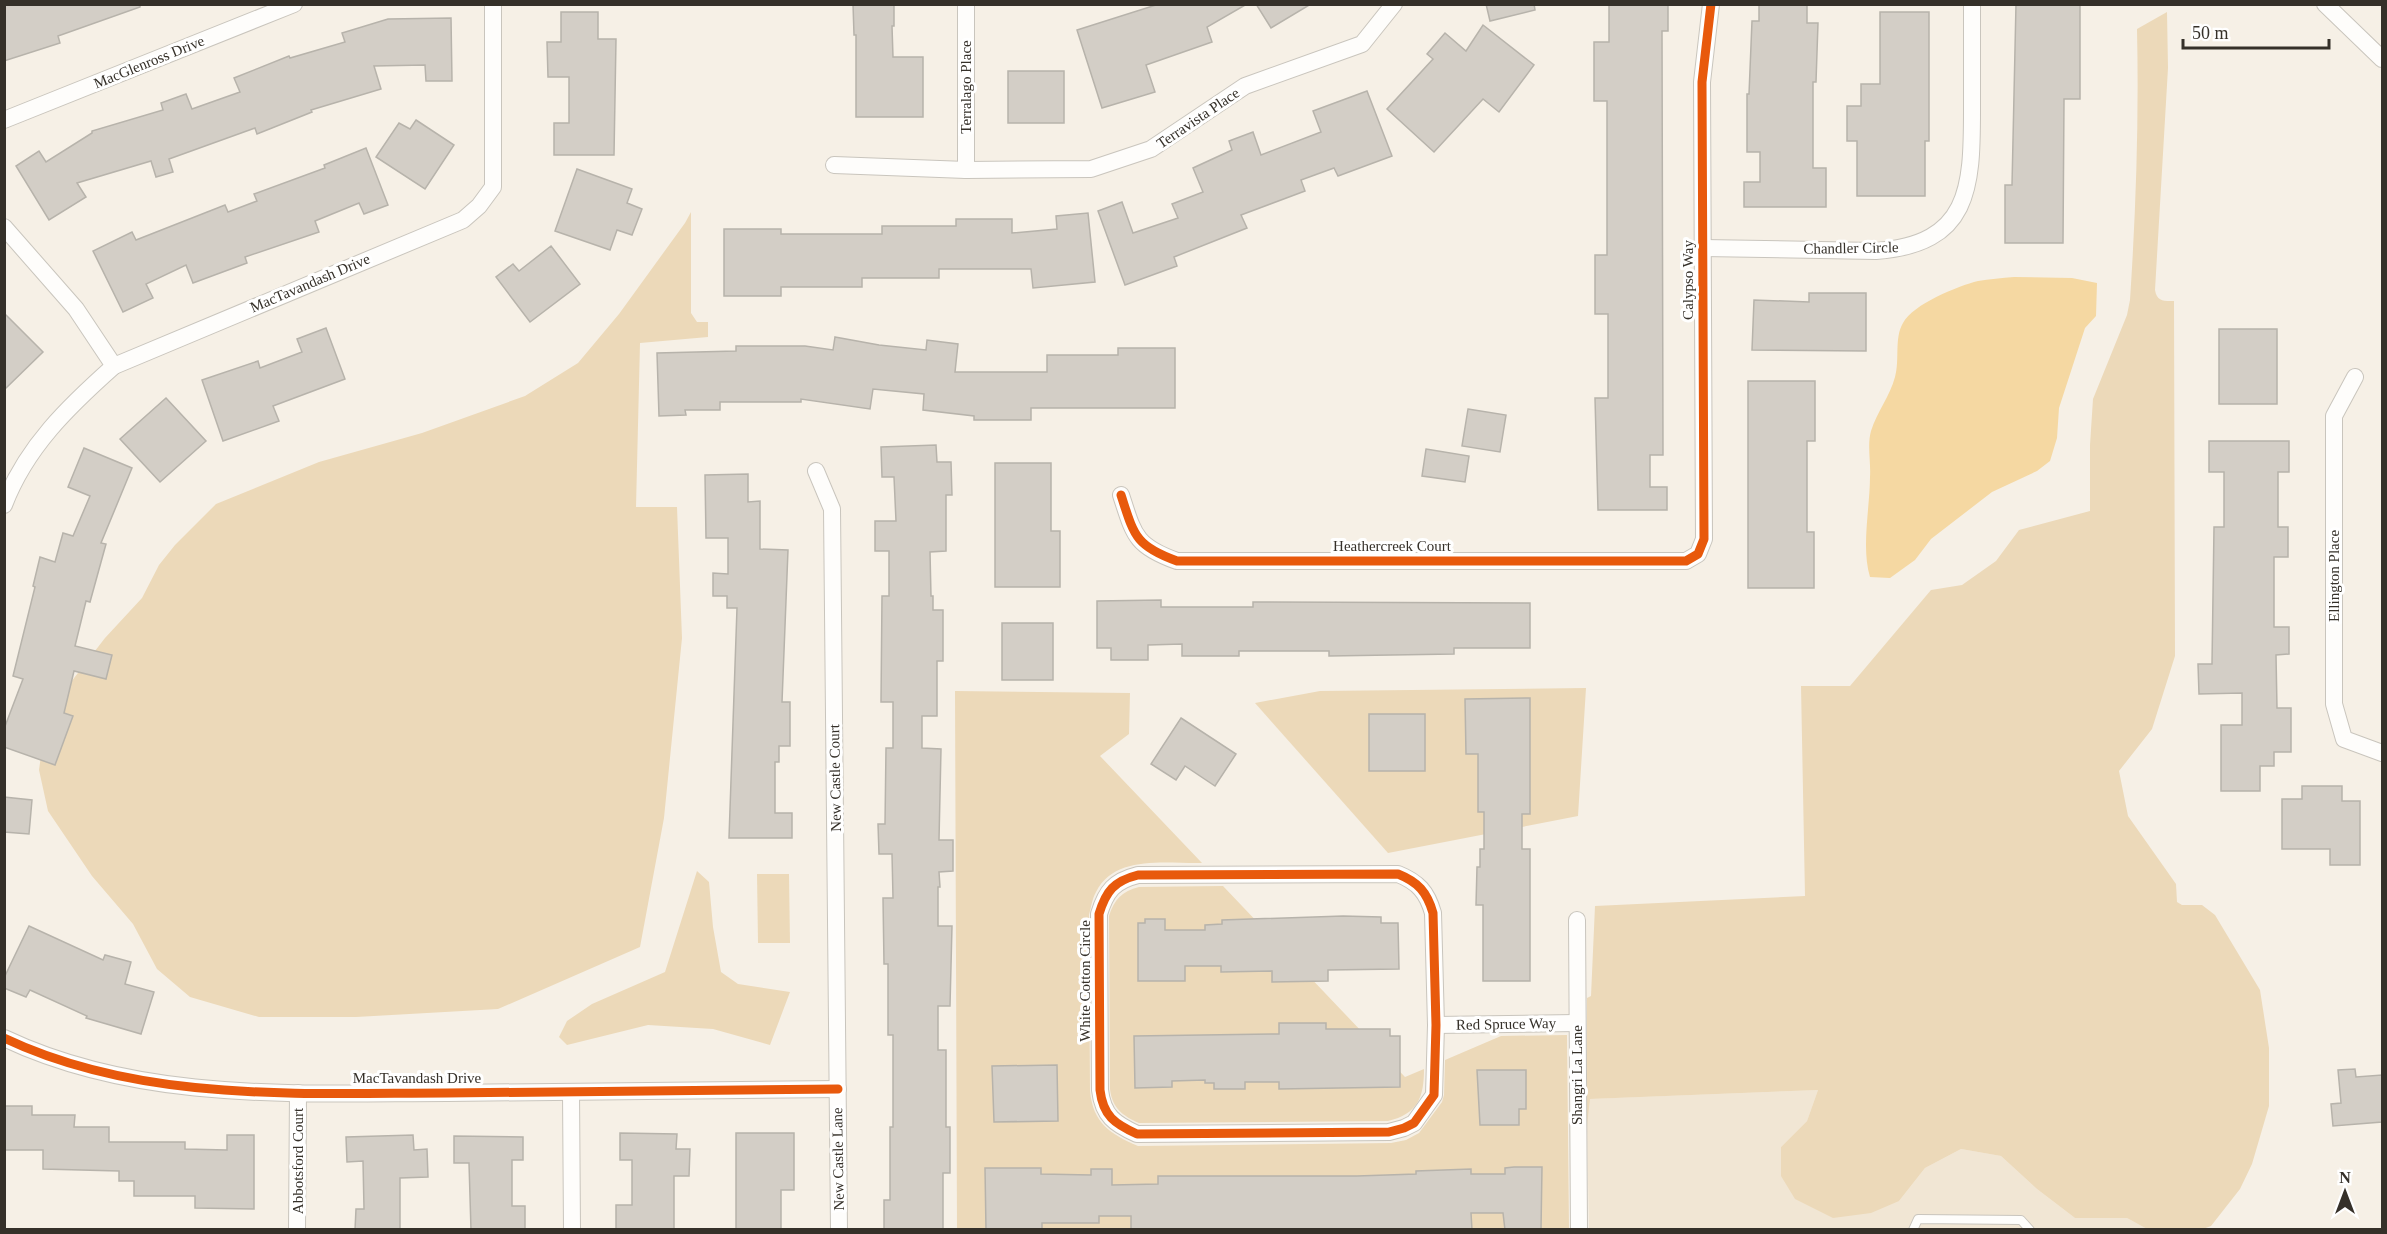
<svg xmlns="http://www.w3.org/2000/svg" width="2387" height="1234" viewBox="0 0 2387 1234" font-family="Georgia,serif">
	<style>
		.built { fill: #f1e6d4 }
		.green { fill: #ecd9b9 }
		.water { fill: #f5d8a2 }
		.building { fill: #d3cec6; stroke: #b7b3ab; stroke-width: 1.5 }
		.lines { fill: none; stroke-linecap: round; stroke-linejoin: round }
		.lane-casing { stroke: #c9c5bd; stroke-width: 10 }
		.street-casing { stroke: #c9c5bd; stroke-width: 18 }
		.lane { stroke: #fefdfb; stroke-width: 8 }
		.street { stroke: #fefdfb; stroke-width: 16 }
		.cycleway-casing { stroke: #fff; stroke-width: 13 }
		.cycleway { stroke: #e8590c; stroke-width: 9 }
		.labels { text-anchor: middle; stroke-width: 6; stroke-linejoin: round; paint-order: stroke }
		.street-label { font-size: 15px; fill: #353029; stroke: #fff }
	</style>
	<rect width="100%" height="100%" fill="#f6f0e6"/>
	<polygon class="built" points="1818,1090 1807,1121 1781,1147 1899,1201 1925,1168 1961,1149 2001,1156 2037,1189 2075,1218 2127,1218 2147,1229 1589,1229 1587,1126 1589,1099"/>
	<g class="green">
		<path d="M2167 12 2168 68 2155 290C2157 302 2164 301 2174 301L2175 656 2152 729 2119 771 2128 816 2176 884 2177 902 2182 905H2202L2215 915 2260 990 2269 1048V1106L2252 1164 2240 1189 2211 1226 2203 1229H2147L2127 1218H2075L2037 1189 2001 1156 1961 1149 1925 1168 1899 1201 1871 1213 1833 1218 1795 1199 1781 1176V1147L1807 1121 1818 1090 1590 1099 1587 1126V998L1591 996 1595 906 1805 896 1801 686H1850L1931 590 1962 585 1996 561 2019 530 2090 511V445L2093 399 2127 315 2130 300C2136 209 2139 120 2137 29Z"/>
		<polygon points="691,212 691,313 697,322 708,322 708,337 640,343 636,507 677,507 682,638 664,818 640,947 498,1009 356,1017 259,1017 190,997 157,969 133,924 92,876 48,811 39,770 47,713 105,638 142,598 159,565 175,545 216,504 319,462 422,433 525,396 578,363 619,314 685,223"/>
		<polygon points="1586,688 1578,816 1388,853 1255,703 1320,691"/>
		<path d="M955 691 1130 693 1129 734 1100 756 1202 863C1167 864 1115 854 1096 892 1092 899 1091 908 1089 915L1090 1091C1093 1123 1110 1134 1138 1146L1391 1143 1406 1140 1419 1133 1442 1102 1444 1095 1445 1060 1501 1036 1567 1035 1569 1229H957Z"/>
		<polygon points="697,871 709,882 713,927 721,972 738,984 790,992 770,1045 713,1029 648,1025 567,1045 559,1037 567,1021 592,1004 665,972"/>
		<polygon points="757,874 789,874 790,943 758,943"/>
		<path d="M1223 886 1405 1077 1424 1069C1424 1097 1418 1114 1388 1121L1139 1123C1123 1116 1112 1108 1110 1089L1109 916C1114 900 1122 891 1139 887Z"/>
	</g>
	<path class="water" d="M2014 277 2072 278 2097 283 2096 316 2085 328 2059 408 2057 438 2050 461 2037 471 1992 492 1931 539 1915 560 1890 578 1870 577C1861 548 1870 507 1870 477 1871 462 1867 445 1871 431 1877 412 1890 396 1895 377 1900 360 1894 338 1903 323 1913 304 1958 286 1978 281 1989 279 2002 278 2014 277Z"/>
	<g class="building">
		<polygon points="4,4 140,4 140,7 58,36 60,43 4,61"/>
		<polygon points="853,4 894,4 894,26 892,26 893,57 923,57 923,117 856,117 856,35 854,35"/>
		<polygon points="1159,4 1247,4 1207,27 1212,42 1146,65 1155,92 1102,108 1077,30"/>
		<polygon points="1256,4 1311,4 1271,28"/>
		<polygon points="1486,4 1534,4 1535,10 1490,21"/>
		<polygon points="1609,4 1668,4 1668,31 1662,31 1663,455 1650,455 1650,487 1667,487 1667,510 1598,510 1595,398 1608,398 1608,314 1595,314 1595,255 1607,255 1607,101 1594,101 1594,42 1609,42"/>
		<polygon points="1759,4 1807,4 1807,23 1818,23 1816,82 1813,82 1813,168 1826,168 1826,207 1744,207 1744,182 1760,182 1760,152 1747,152 1747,94 1749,94 1752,21 1759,21"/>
		<polygon points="2016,4 2080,4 2080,99 2064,99 2063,243 2005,243 2005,185 2012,185"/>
		<polygon points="561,12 598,12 598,39 616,39 614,155 554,155 554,123 569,123 569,77 548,77 547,42 561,42"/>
		<polygon points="1880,12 1929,12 1929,141 1925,141 1925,196 1857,196 1857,141 1847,141 1847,106 1861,106 1861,84 1880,84"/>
		<polygon points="451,18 452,81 426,81 425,65 374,66 381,89 311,110 312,112 257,134 255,128 169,159 173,172 156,177 151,161 77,183 86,197 49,220 16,166 39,151 46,162 92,133 92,131 163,110 161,103 186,94 192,109 240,92 234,78 289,56 290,58 345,42 342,33 388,19"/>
		<polygon points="1483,25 1534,65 1499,112 1483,99 1434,152 1387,109 1433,59 1427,54 1445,33 1466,51"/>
		<rect x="1008" y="71" width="56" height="52"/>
		<polygon points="1367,91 1392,156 1338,176 1334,168 1301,180 1305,191 1241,215 1247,228 1174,257 1177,266 1125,285 1098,211 1122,202 1133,233 1178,218 1172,204 1203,192 1193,168 1232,150 1229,141 1253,132 1261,155 1321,132 1313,111"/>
		<polygon points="416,120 454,145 425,189 376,157 399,123 410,129"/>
		<polygon points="366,148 388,205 364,214 359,203 315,221 319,232 245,257 247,263 193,283 186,265 146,284 153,298 123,312 93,251 132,232 136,240 225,205 228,212 257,201 254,194 325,168 324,165"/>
		<polygon points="577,169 632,189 627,203 642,209 632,235 617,230 610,250 555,231"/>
		<polygon points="1088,213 1095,282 1033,288 1031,269 939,269 939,278 862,278 862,287 781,287 781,296 724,296 724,229 781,229 781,234 882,234 882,226 956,226 956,219 1012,219 1012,233 1057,229 1056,216"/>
		<polygon points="551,246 580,284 530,322 496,277 513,264 519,271"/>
		<polygon points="1809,293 1866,293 1866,351 1752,350 1754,300 1809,302"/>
		<polygon points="4,313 43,352 4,390"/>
		<polygon points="326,328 345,379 273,406 279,421 223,441 202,380 258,361 260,368 302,352 297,339"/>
		<rect x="2219" y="329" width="58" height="75"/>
		<polygon points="835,337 879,345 926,350 927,340 958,344 955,372 1047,372 1047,355 1118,355 1118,348 1175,348 1175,408 1031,408 1031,420 974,420 974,416 923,410 924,394 873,389 870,409 801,399 801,402 720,402 720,410 685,410 686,415 659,416 657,353 736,351 736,346 805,346 833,350"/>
		<polygon points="1748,381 1815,381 1815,441 1807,441 1807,532 1814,532 1814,588 1748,588"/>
		<polygon points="166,398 206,441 160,482 120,439"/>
		<polygon points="1468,409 1506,415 1500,452 1462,446"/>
		<polygon points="2209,441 2289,441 2289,472 2278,472 2278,527 2288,527 2288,557 2274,557 2274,627 2289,627 2289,654 2276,655 2277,708 2291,708 2291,752 2274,752 2274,766 2260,766 2260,791 2221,791 2221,725 2242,725 2242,693 2199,694 2198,664 2212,664 2214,527 2224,527 2224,472 2209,472"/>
		<polygon points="936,445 937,462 951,462 952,495 946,495 946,551 930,552 931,596 933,596 933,610 943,610 943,661 937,661 937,716 922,716 922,748 941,749 939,840 953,840 953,871 939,872 940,887 938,887 938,926 952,926 950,1006 938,1006 938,1050 946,1050 946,1127 950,1127 950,1173 943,1173 943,1230 884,1229 884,1200 890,1200 890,1127 893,1127 893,1035 888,1035 888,964 884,964 883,898 893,898 892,854 879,854 878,824 885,824 886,748 893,748 893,702 881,702 882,596 889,596 889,551 875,551 875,521 896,521 894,477 882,477 881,447"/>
		<polygon points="84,448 132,468 101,543 106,544 90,602 86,601 75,646 112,655 106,679 74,671 64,713 73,716 55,765 4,747 4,729 23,679 13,676 35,587 33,586 40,557 55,562 63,533 73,536 90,496 68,487"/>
		<polygon points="1426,449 1469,456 1465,482 1422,476"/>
		<polygon points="995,463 1051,463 1051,531 1060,531 1060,587 995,587"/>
		<polygon points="748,474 748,502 760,501 760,549 788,550 782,702 790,702 790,746 779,746 779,762 775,762 775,813 792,813 792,838 729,838 737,608 727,608 727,596 713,596 713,573 728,574 728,538 706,538 705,475"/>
		<polygon points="1161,600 1161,607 1253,607 1253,602 1530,603 1530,648 1454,648 1454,654 1329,656 1329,651 1239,651 1239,656 1182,656 1182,644 1148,645 1148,660 1111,660 1111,648 1097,648 1097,601"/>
		<rect x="1002" y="623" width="51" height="57"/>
		<polygon points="1530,698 1530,814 1522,814 1522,849 1530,849 1530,981 1483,981 1483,905 1476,905 1477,867 1480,867 1480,849 1484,849 1484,812 1478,812 1478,754 1466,754 1465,699"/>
		<rect x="1369" y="714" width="56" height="57"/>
		<polygon points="1181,718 1236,754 1215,786 1185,766 1176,780 1151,764"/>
		<polygon points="2302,786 2342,786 2342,801 2360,801 2360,865 2330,865 2330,849 2282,849 2282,799 2302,799"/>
		<polygon points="4,797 32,800 29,834 4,832"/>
		<polygon points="1343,916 1381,917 1381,923 1398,923 1399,969 1328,970 1328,981 1272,982 1272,971 1221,972 1221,966 1185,966 1185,981 1138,981 1138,923 1145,923 1145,919 1165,919 1165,930 1205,930 1205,925 1222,924 1222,920"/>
		<polygon points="29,926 103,960 105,955 131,962 125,984 154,992 141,1034 86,1018 87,1016 30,990 26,997 4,988 4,978"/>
		<polygon points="1279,1023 1326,1023 1326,1029 1390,1029 1390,1036 1400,1036 1400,1087 1279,1089 1279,1082 1245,1082 1245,1089 1214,1089 1214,1083 1205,1083 1205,1080 1172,1081 1172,1087 1135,1088 1134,1036 1279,1034"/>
		<polygon points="1057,1065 1058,1121 994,1122 992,1066"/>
		<polygon points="2355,1069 2356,1077 2382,1075 2382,1122 2333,1126 2331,1104 2341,1103 2338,1070"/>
		<polygon points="1477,1070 1526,1070 1526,1109 1519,1109 1519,1125 1480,1125"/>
		<polygon points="4,1106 32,1106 32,1115 75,1115 74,1127 109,1127 109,1142 185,1142 185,1149 227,1150 227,1135 254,1135 254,1209 195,1208 195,1196 134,1196 134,1181 119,1181 119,1171 43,1169 43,1150 4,1150"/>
		<polygon points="620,1133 677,1134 676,1149 690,1149 689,1176 674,1176 674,1230 616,1230 616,1205 632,1205 632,1160 620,1160"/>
		<polygon points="736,1133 794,1133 794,1190 781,1190 781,1230 736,1230"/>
		<polygon points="413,1135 414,1150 427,1149 428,1177 400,1178 400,1230 355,1230 356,1209 364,1209 363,1161 347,1162 346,1137"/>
		<polygon points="454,1136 523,1137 523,1160 512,1160 512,1206 525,1206 525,1230 471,1230 469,1163 454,1163"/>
		<polygon points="1514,1167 1542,1167 1541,1230 1505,1230 1503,1213 1471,1213 1472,1230 1131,1230 1131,1216 1099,1216 1099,1223 1042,1223 1042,1230 986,1230 985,1168 1041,1168 1041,1174 1091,1175 1091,1169 1112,1169 1112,1185 1158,1184 1158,1176 1357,1176 1416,1174 1416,1171 1471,1169 1471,1174 1505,1174 1505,1168"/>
	</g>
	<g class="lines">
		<g class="lane-casing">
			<polyline id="lane" points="1913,1230 1918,1219 2021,1220 2030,1230"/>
		</g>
		<g class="street-casing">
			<g id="street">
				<polyline points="966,4 966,170"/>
				<polyline points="2325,4 2382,59"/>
				<polyline points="4,120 294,4"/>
				<polyline points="834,165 966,170 1091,169 1151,149 1245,86 1362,44 1394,4"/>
				<polyline points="4,227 76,309 114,366"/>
				<path d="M1703 248 1876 251C1970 244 1972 188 1972 110 1972 75 1972 40 1972 4"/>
				<polyline points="2355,377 2334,416 2334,704 2344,739 2382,753"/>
				<polyline points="816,471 832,509 839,1230"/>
				<path d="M1121 495C1134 535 1135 546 1177 561H1686L1698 554 1704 539 1702 82 1711 4"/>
				<path d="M4 505C26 447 69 406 114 366L463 220 479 206 493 187V4"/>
				<path d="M1398 874C1418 882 1427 892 1433 913L1436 1025 1434 1095 1414 1123 1404 1128 1389 1132 1137 1134C1115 1124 1103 1116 1100 1090L1099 914C1106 891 1114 881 1138 875Z"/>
				<polyline points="1577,920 1579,1230"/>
				<polyline points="1436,1025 1577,1023"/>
				<path d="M4 1038C141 1103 299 1093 447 1093 577 1092 707 1090 838 1089"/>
				<polyline points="571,1092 572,1230"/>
				<polyline points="297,1230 298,1093"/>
			</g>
		</g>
		<use href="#lane" class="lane"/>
		<use href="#street" class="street"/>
		<g class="cycleway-casing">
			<g id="cycleway">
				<path d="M1121 495C1134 535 1135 546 1177 561H1686L1698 554 1704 539 1702 82 1711 4"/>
				<path d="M1398 874C1418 882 1427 892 1433 913L1436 1025 1434 1095 1414 1123 1404 1128 1389 1132 1137 1134C1115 1124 1103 1116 1100 1090L1099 914C1106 891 1114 881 1138 875Z"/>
				<path d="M4 1038C141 1103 299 1093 447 1093 577 1092 707 1090 838 1089"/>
			</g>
		</g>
		<use href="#cycleway" class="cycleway"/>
	</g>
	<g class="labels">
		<g class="street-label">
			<text transform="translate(149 62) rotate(-22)" y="5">MacGlenross Drive</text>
			<text transform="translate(966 87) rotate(-90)" y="5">Terralago Place</text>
			<text transform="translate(1198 118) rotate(-34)" y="5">Terravista Place</text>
			<text transform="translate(1851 248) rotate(-1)" y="5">Chandler Circle</text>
			<text transform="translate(1688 280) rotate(-90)" y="5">Calypso Way</text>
			<text transform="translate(310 283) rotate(-23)" y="5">MacTavandash Drive</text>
			<text x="1392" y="551">Heathercreek Court</text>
			<text transform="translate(2334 576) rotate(-90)" y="5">Ellington Place</text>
			<text transform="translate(835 778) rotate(-91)" y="5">New Castle Court</text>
			<text transform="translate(1085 981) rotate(-90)" y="5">White Cotton Circle</text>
			<text transform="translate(1506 1024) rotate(-1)" y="5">Red Spruce Way</text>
			<text transform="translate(1577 1075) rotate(-90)" y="5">Shangri La Lane</text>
			<text x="417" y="1083">MacTavandash Drive</text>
			<text transform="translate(838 1159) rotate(-91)" y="5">New Castle Lane</text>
			<text transform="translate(298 1161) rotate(-90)" y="5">Abbotsford Court</text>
		</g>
	</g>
	<rect width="2387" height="1234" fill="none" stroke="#353029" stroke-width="12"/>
	<g transform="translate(2345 1192)" stroke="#ffffff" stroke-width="4.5" paint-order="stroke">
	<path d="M0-4.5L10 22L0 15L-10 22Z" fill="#353029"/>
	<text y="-9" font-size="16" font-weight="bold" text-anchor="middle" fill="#353029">N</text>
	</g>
	<path d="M2183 39v9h146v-9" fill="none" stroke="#353029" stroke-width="3"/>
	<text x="2192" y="39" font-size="18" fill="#353029" stroke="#ffffff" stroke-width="4.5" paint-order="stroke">50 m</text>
</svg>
